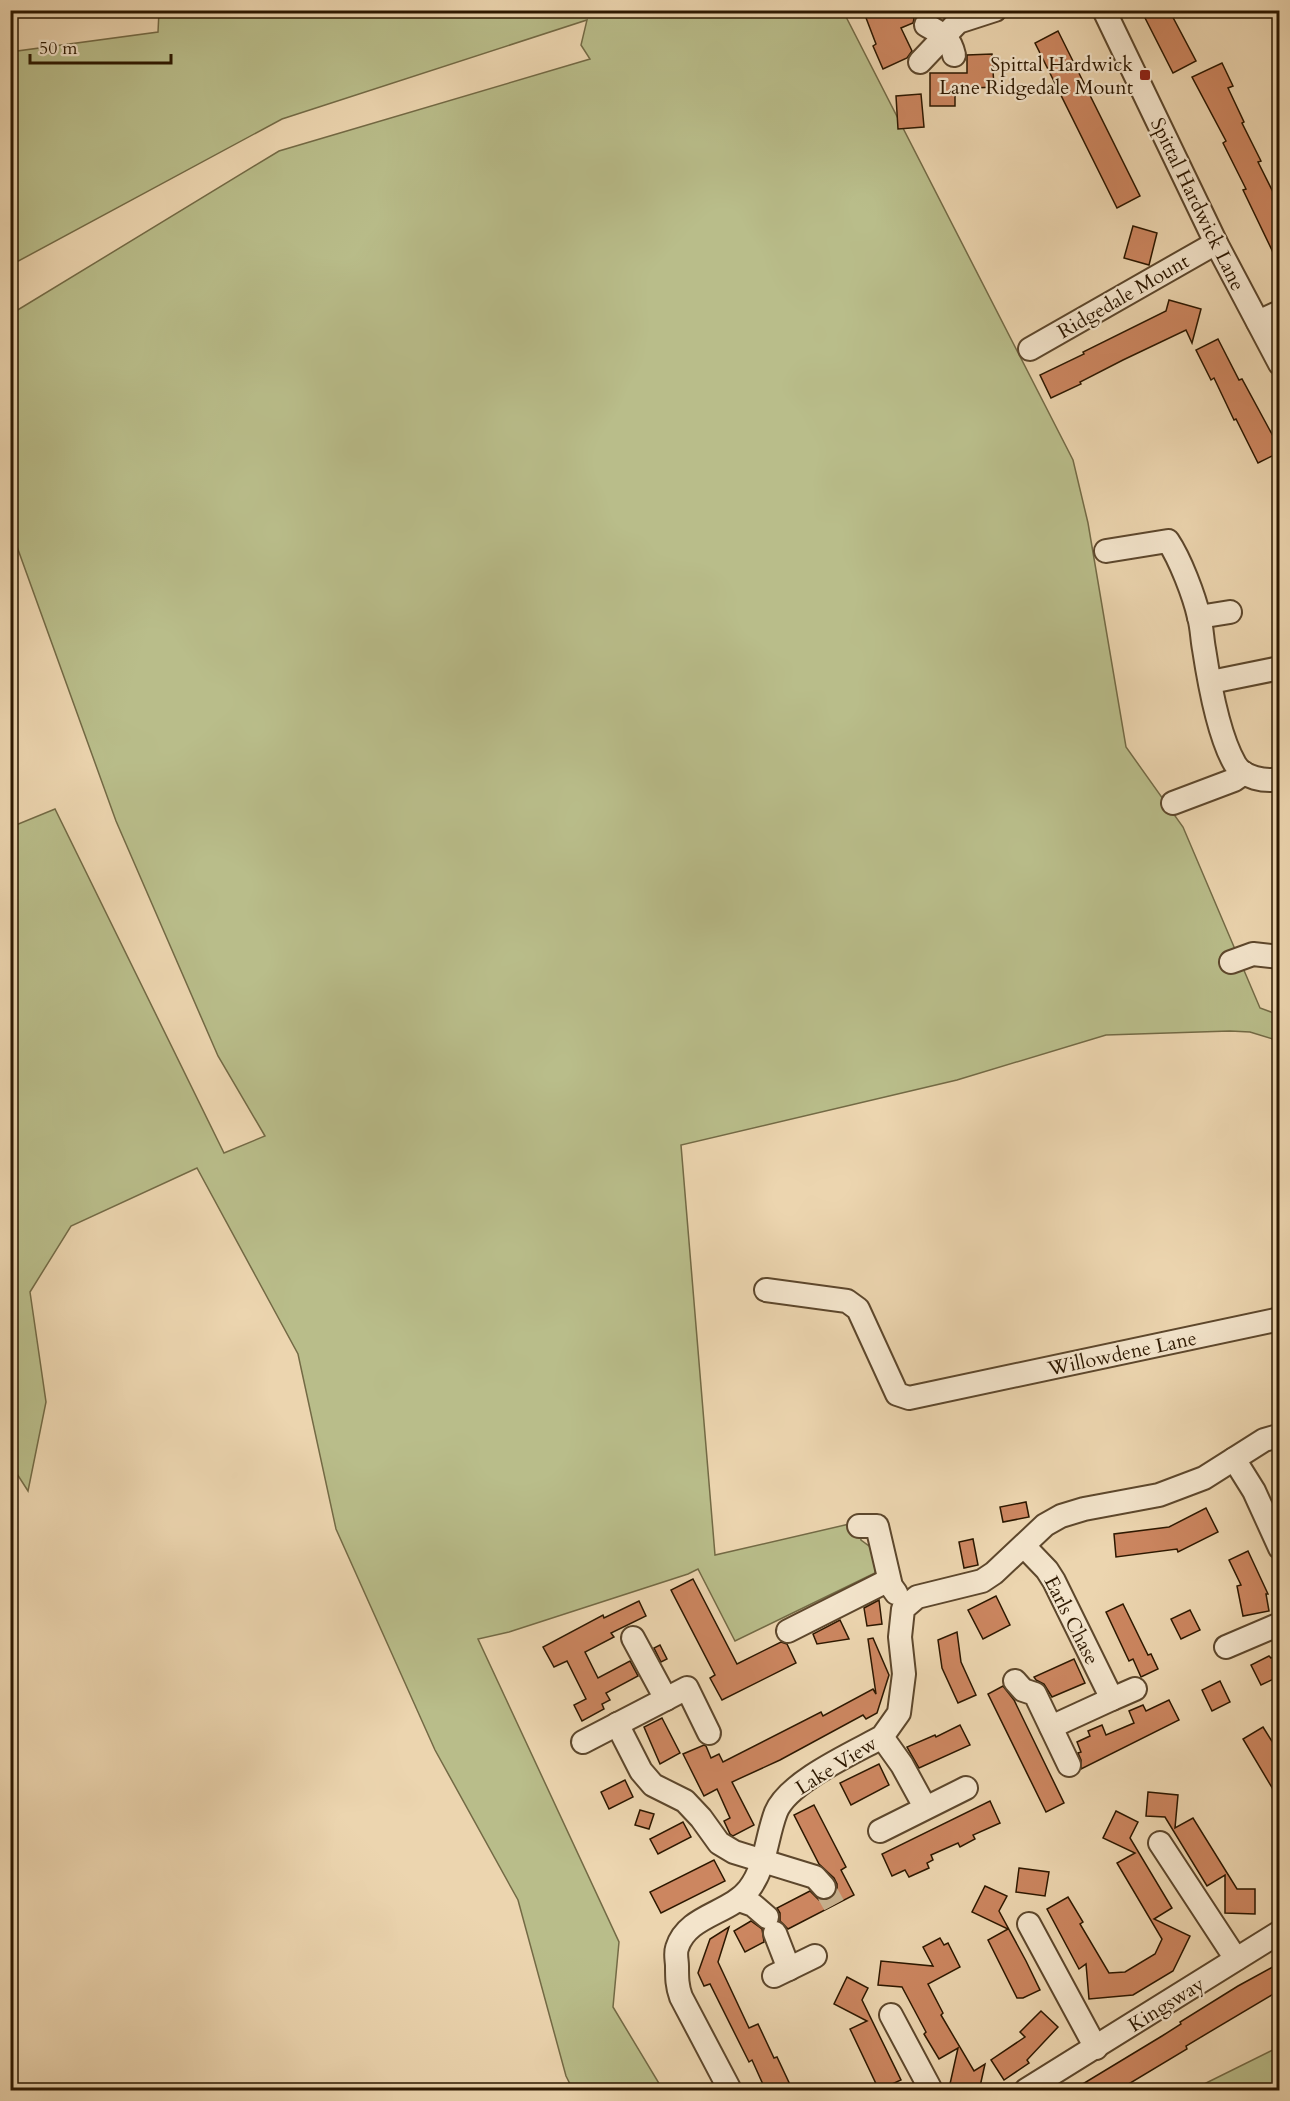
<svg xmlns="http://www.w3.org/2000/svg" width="1290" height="2101" viewBox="0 0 1290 2101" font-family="Cardo,serif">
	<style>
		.green { fill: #b9bd8a; stroke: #736a45; stroke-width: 1.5 }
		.building { fill: #cc8660; stroke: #2d1800; stroke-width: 1.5 }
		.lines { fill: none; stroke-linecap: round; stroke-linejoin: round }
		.minor-tunnel { stroke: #c6af8c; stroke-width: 22; stroke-dasharray: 22 11; stroke-linecap: butt }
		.minor-casing { stroke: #5d472c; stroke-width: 26 }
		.minor { stroke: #f3e4cb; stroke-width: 22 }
		.poi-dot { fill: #8f2418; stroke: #f3e4cb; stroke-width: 2 }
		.labels { text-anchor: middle; stroke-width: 4.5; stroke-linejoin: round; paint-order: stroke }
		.poi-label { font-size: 20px; fill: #2d1800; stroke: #f3e4cb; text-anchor: end }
		.street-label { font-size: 20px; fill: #2d1800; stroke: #f3e4cb }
	</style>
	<rect width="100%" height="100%" fill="#ecd5af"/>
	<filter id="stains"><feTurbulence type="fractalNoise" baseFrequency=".00333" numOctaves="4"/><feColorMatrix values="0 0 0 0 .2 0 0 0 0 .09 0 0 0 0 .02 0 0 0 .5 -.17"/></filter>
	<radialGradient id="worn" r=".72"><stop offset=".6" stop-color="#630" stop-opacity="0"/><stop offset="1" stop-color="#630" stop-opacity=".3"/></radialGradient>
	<g class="green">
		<polygon points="159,11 843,11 1073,460 1088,523 1126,747 1183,827 1260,1008 1279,1015 1279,1041 1250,1032 1230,1031 1106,1035 957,1080 681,1145 715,1555 858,1522 861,1540 873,1549 876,1566 875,1573 735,1641 698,1569 688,1574 509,1632 478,1639 619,1942 613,2007 663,2090 573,2090 566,2076 518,1900 435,1750 336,1529 298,1354 197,1168 71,1226 30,1292 46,1402 28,1491 10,1463 11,827 55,809 224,1153 265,1136 218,1056 116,821 11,530 11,314 279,151 590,59 581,45 587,20 282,119 11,265 10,52 158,32"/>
		<polygon points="1279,2047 1279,2090 1192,2090"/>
	</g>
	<g class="building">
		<polygon points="863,10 881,10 883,16 897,10 911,10 914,19 913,23 901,28 912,51 907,58 883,69 873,46 876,44"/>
		<polygon points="1141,10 1169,10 1196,61 1173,73"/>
		<polygon points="1058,31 1140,196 1117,208 1035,43"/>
		<polygon points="992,54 994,87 955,89 955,106 930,106 930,73 967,73 967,55"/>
		<polygon points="1222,63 1233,86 1228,88 1244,122 1242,123 1261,161 1258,162 1280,206 1280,267 1243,190 1246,189 1223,143 1226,141 1192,77"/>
		<polygon points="921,94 924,127 898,129 896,96"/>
		<polygon points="1133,226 1157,233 1149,265 1124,258"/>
		<polygon points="1169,300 1201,309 1192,343 1186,330 1123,360 1080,382 1081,384 1051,398 1040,375 1084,354 1083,352 1166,311"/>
		<polygon points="1218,339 1239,380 1242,379 1280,449 1280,452 1258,463 1236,419 1234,420 1214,378 1211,380 1196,350"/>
		<polygon points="1026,1502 1029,1517 1003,1522 1000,1507"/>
		<polygon points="1206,1508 1218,1532 1178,1552 1177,1549 1116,1557 1114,1534 1169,1527"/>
		<polygon points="973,1539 978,1565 964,1568 959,1542"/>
		<polygon points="1248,1551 1268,1594 1266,1594 1269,1611 1243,1616 1237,1586 1241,1585 1229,1560"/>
		<polygon points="693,1579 737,1664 781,1642 787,1644 796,1663 722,1700 710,1678 715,1675 671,1590"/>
		<polygon points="996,1596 1010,1625 983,1639 968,1610"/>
		<polygon points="879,1600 882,1624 867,1626 864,1608"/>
		<polygon points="639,1601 646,1616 611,1633 614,1637 585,1652 598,1678 630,1661 638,1676 606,1693 610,1700 602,1704 604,1709 582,1721 574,1705 586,1699 567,1661 554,1667 543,1647 603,1615 604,1618"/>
		<polygon points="1123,1604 1148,1655 1151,1654 1158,1669 1141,1677 1133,1659 1129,1661 1106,1612"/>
		<polygon points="1190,1610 1200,1630 1181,1639 1171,1619"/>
		<polygon points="840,1620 849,1639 817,1644 813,1634"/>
		<polygon points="957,1632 961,1662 976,1695 958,1703 942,1668 938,1640"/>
		<polygon points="873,1638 889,1675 877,1713 866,1719 863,1715 780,1760 732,1782 754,1825 733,1836 730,1834 724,1821 730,1818 717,1789 704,1796 683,1754 704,1745 706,1746 711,1758 719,1754 723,1762 821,1712 823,1716 873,1689 876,1694 868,1639"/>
		<polygon points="660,1645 667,1659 661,1662 654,1648"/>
		<polygon points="1280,1654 1280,1676 1261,1685 1251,1665 1269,1656 1271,1658"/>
		<polygon points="1074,1659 1085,1683 1052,1697 1044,1684 1036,1680 1034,1677"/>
		<polygon points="1220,1681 1230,1702 1212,1711 1202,1690"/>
		<polygon points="1003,1686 1014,1700 1064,1803 1046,1812 988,1694"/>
		<polygon points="1169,1700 1179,1720 1081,1769 1081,1760 1078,1753 1081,1752 1077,1742 1090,1736 1088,1731 1102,1725 1106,1735 1134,1723 1129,1711 1143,1705 1146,1711"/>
		<polygon points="662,1718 680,1753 660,1764 644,1727"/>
		<polygon points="960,1725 970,1745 919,1768 907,1747 935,1735 936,1737"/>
		<polygon points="1263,1727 1280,1754 1280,1801 1243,1739"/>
		<polygon points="879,1764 889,1785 851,1805 840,1783"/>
		<polygon points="625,1780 633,1797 609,1809 601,1792"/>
		<polygon points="1148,1792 1178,1795 1175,1828 1193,1818 1237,1889 1255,1889 1255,1914 1225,1913 1225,1875 1207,1886 1165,1817 1146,1816"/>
		<polygon points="990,1801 1000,1823 973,1835 975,1839 960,1847 958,1843 931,1855 933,1860 927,1863 929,1868 909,1877 905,1870 892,1876 882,1854"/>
		<polygon points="814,1805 846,1867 841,1870 854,1895 788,1929 780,1921 780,1913 777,1908 810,1891 819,1900 826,1900 833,1897 837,1891 837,1884 834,1878 819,1864 794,1815"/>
		<polygon points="640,1810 654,1814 649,1829 635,1825"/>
		<polygon points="1116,1811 1138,1822 1130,1838 1172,1908 1154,1919 1190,1936 1173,1971 1133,1995 1089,1999 1086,1964 1079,1969 1047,1909 1068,1897 1083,1922 1080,1924 1109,1973 1125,1972 1155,1954 1162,1939 1117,1863 1135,1853 1103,1838"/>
		<polygon points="683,1822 691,1837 658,1854 650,1839"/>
		<polygon points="714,1860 725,1881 661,1913 650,1892"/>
		<polygon points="1019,1868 1049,1872 1045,1896 1016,1892"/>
		<polygon points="985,1886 1007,1896 999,1911 1026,1961 1040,1990 1023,1998 1017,1998 988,1940 1008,1929 972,1912"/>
		<polygon points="751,1921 762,1929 764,1942 745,1952 734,1931"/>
		<polygon points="729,1927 718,1962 749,2028 758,2024 774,2058 777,2057 793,2091 766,2091 752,2060 749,2062 710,1984 704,1986 698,1973 710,1939"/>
		<polygon points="940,1938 944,1945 948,1943 960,1967 928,1984 943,2013 941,2015 974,2071 985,2064 979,2091 950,2084 958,2048 939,2059 924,2034 926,2032 902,1987 878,1985 881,1961 933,1966 923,1947"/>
		<polygon points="1280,1963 1280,1990 1186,2046 1187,2049 1117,2091 1071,2091 1162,2036 1181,2024 1180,2022 1238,1986"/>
		<polygon points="847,1977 868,1988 862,2000 901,2080 879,2090 850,2029 867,2021 834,2004"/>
		<polygon points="1041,2011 1058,2027 1027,2060 1029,2063 1004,2080 991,2060 1025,2037 1020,2032"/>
	</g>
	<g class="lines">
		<polyline class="minor-tunnel" points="824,1887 834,1905"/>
		<g class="minor-casing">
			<g id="minor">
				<polyline points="1104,10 1216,243 1280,364"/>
				<path d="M926 25C942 34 950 37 954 55"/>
				<polyline points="920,62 958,22 995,10"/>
				<polyline points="1258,322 1280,312"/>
				<polyline points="1030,349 1216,243"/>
				<path d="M1106 551 1168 541C1180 559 1194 595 1199 617 1202 627 1202 639 1204 649 1209 682 1218 735 1235 764 1243 778 1265 782 1280 779"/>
				<polyline points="1199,617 1230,612"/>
				<polyline points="1211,682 1280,668"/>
				<polyline points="1173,803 1234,780 1244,773"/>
				<polyline points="1231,962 1253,954 1280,957"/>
				<polyline points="766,1290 847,1301 858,1309 897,1394 909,1398 1280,1319"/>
				<polyline points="1234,1459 1254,1491 1280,1548"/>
				<polyline points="859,1526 877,1526 891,1586 896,1593"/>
				<polyline points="1024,1546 1047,1570 1054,1581 1112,1699 1051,1727"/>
				<polyline points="788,1631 889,1580"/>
				<polyline points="633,1638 666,1699"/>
				<polyline points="1226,1647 1280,1624"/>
				<polyline points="1015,1681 1023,1690 1035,1694 1069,1765"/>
				<polyline points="1112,1699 1135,1689"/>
				<polyline points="617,1724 641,1771 653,1785 685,1801 701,1818 719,1843 734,1852 815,1877 824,1887"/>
				<polyline points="882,1737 902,1765 925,1807"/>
				<polyline points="583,1742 687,1688 709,1733"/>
				<polyline points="880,1831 966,1788"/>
				<polyline points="1160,1843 1236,1959"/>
				<polyline points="739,1900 753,1905 767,1917"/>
				<polyline points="1029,1924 1096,2048"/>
				<polyline points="775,1933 789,1969"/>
				<polyline points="774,1976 815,1956"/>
				<polyline points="891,2015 931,2090"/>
				<path d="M730 2090 681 1997C677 1986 677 1978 677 1966 677 1961 675 1954 677 1948 687 1915 730 1914 749 1889 766 1867 766 1838 776 1812 788 1782 853 1753 882 1737L899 1713 904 1674 900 1637 903 1609 917 1597 982 1581 994 1573 1045 1525 1061 1516 1084 1509 1159 1495 1204 1478 1264 1440 1278 1436"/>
				<polyline points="1026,2090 1280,1932"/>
			</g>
		</g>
		<use href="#minor" class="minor"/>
	</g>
	<rect class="poi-dot" x="1139" y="69" width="12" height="12" rx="3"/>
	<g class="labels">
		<g class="poi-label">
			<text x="1133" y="71">Spittal Hardwick<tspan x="1133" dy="23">Lane Ridgedale Mount</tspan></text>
		</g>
		<g class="street-label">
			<text transform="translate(1198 204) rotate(64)" y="7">Spittal Hardwick Lane</text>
			<text transform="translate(1123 296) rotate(-30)" y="7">Ridgedale Mount</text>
			<text transform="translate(1122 1353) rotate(-12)" y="7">Willowdene Lane</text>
			<text transform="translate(1072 1620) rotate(63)" y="7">Earls Chase</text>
			<text transform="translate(836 1765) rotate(-32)" y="7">Lake View</text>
			<text transform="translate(1166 2004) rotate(-32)" y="7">Kingsway</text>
		</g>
	</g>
	<rect width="1290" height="2101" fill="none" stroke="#ecd5af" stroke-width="36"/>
	<rect x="12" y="12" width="1266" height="2077" fill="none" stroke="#2d1800" stroke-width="3"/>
	<rect x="18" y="18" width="1254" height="2065" fill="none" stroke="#2d1800" stroke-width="1.5"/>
	<path d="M30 54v9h141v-9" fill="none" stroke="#2d1800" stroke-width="3"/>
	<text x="39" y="54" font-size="18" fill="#2d1800" stroke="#f3e4cb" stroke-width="4.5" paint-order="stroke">50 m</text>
	<rect width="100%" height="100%" filter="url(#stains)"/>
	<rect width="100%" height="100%" fill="url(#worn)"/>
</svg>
